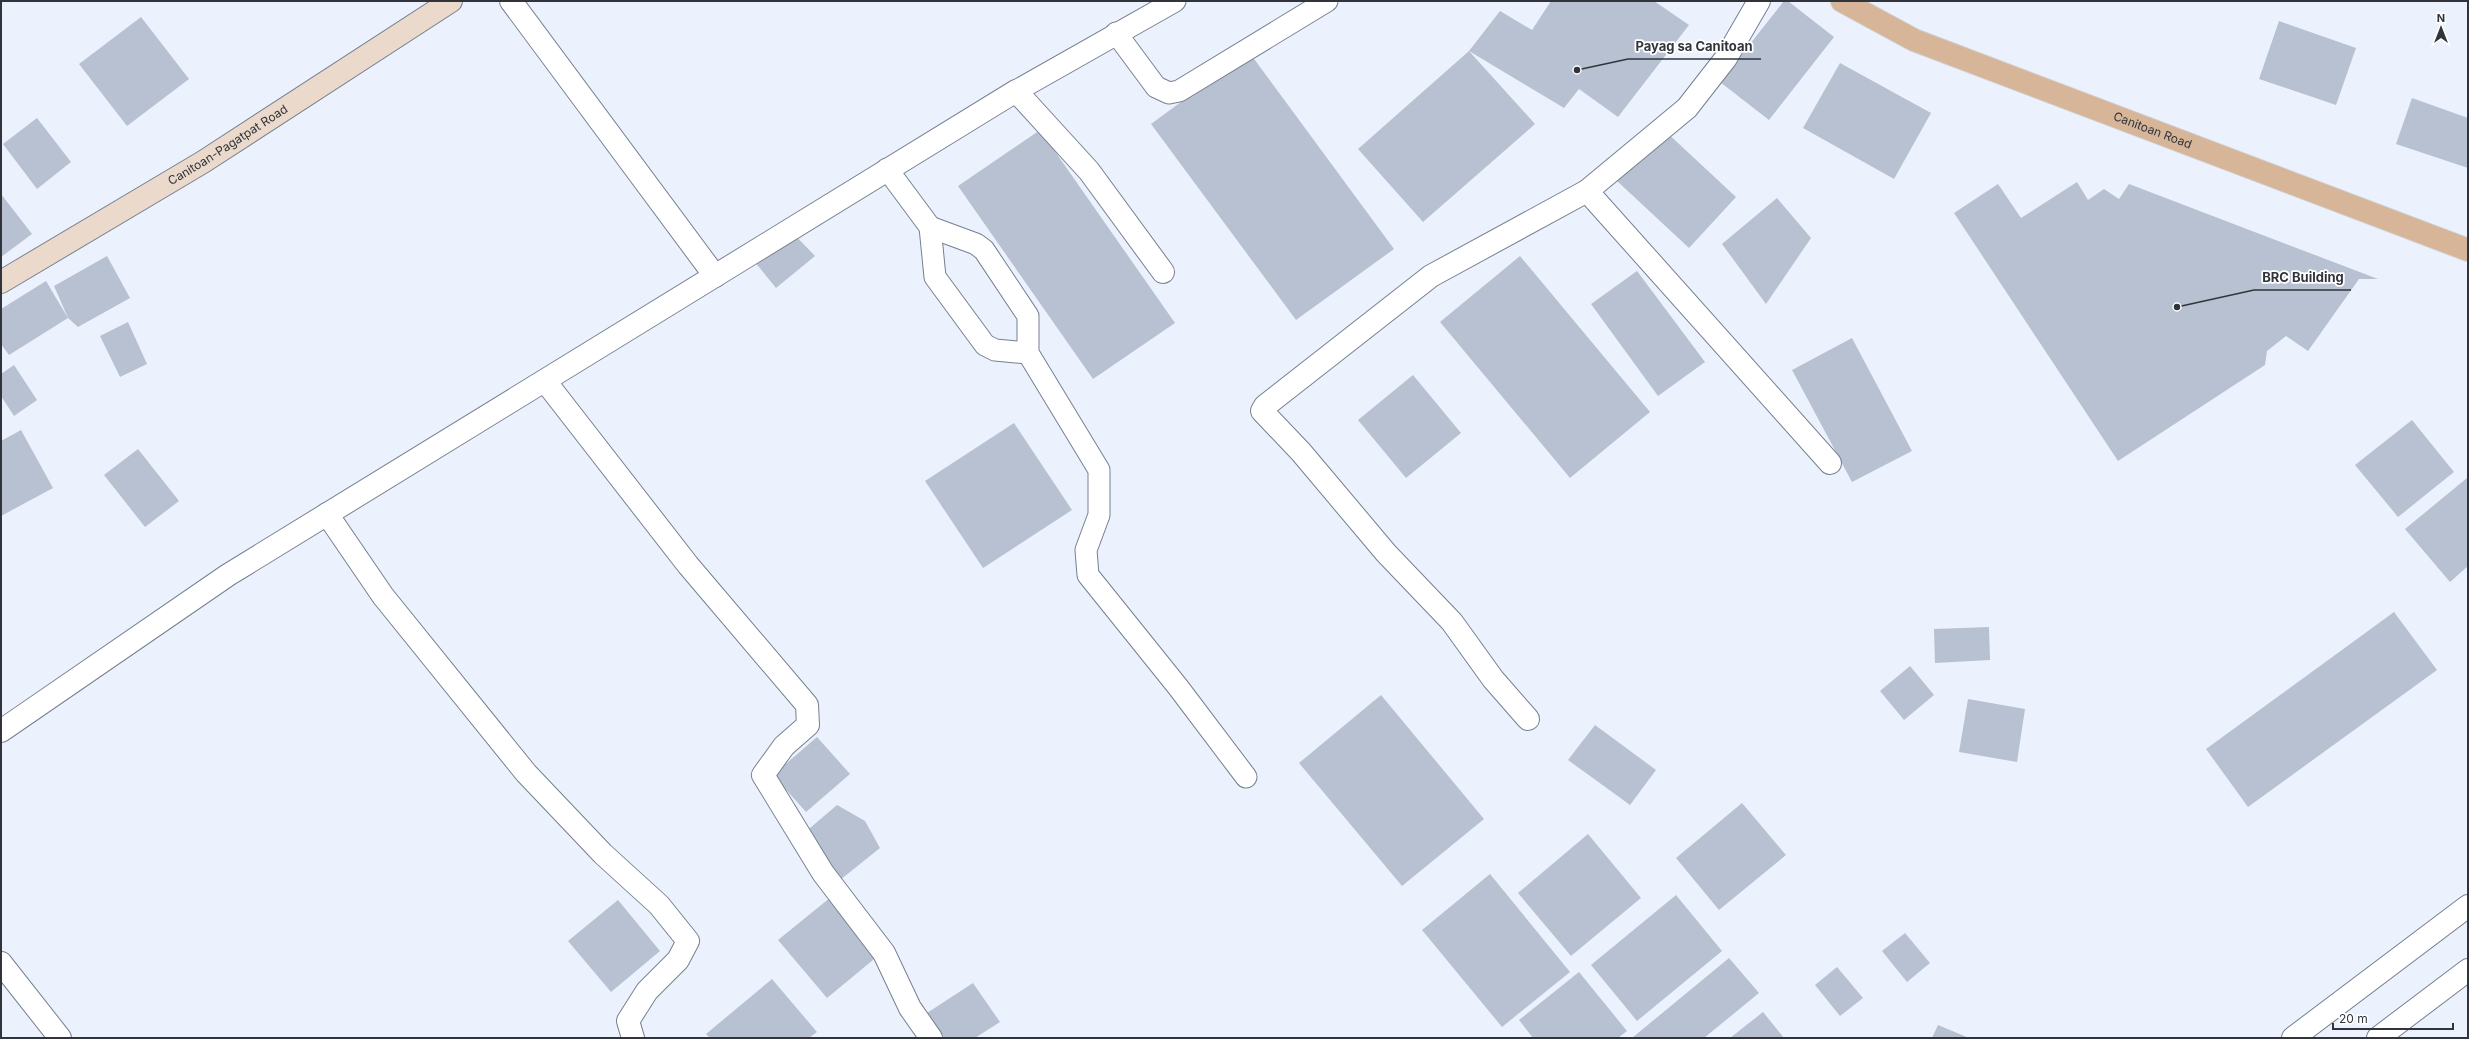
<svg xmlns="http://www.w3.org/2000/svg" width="2469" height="1039" viewBox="0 0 2469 1039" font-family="Inter,sans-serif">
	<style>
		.building { fill: #b7c1d2 }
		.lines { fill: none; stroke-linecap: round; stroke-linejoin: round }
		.lane-casing { stroke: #778090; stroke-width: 23 }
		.street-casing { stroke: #778090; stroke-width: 24 }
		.secondary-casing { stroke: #778090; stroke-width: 24 }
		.primary-casing { stroke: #d2d2d4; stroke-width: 24 }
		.lane { stroke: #fff; stroke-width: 21 }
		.street { stroke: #fff; stroke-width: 22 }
		.secondary { stroke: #ebdacc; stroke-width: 22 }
		.primary { stroke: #d6b598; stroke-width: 22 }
		.labels { text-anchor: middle; stroke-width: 3.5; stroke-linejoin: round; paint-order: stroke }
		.street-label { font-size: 12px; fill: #31343b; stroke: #fff }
		.leader { fill: none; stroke: #31343b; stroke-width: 1.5 }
		.callout-dot { fill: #31343b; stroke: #fff; stroke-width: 1.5 }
		.callout-label { font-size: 13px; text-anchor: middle; font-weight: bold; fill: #31343b; stroke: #fff; stroke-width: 3.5; stroke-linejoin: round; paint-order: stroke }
	</style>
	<rect width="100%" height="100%" fill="#ecf2fd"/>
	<g class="building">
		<polygon points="1551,1 1654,1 1689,25 1618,117 1579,89 1564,108 1469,51 1535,124 1423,222 1358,149 1469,51 1500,11 1532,30"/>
		<polygon points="1784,1 1788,1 1834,37 1769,120 1720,82"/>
		<polygon points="141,17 189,79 127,126 79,64"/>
		<polygon points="2279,21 2356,48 2336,105 2259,79"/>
		<polygon points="1249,52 1394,249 1296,320 1151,124"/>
		<polygon points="1840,63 1931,113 1894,179 1803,128"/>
		<polygon points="2412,98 2468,118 2468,168 2396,144"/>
		<polygon points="37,118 71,162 37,189 3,144"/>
		<polygon points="1040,130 1175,323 1093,379 958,186"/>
		<polygon points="1664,130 1736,197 1689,248 1616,180"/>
		<polygon points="2077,182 2088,200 2104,189 2119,199 2129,184 2378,279 2359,279 2308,351 2286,336 2267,351 2265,365 2118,461 1954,213 1998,184 2021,218"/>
		<polygon points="1,194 32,234 1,257"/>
		<polygon points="1777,198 1811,238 1766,304 1722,244"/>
		<polygon points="791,231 815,256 776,288 750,256"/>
		<polygon points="107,256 130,298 78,327 68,318 54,286"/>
		<polygon points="1520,256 1650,412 1570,478 1440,322"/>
		<polygon points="1637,271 1705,362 1658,396 1591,304"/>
		<polygon points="46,281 68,318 9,355 1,344 1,309"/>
		<polygon points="128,322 147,364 120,377 100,336"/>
		<polygon points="1852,338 1912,451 1852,482 1792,370"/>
		<polygon points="14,365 37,400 14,416 1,396 1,374"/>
		<polygon points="1413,375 1461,433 1406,478 1358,420"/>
		<polygon points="2412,420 2454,472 2398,517 2355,465"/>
		<polygon points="1014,423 1072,510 983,568 925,481"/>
		<polygon points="21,430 53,488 1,516 1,441"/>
		<polygon points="138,449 179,501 145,527 104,475"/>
		<polygon points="2467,478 2468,566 2450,582 2405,529"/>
		<polygon points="2394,612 2437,670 2248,807 2206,749"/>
		<polygon points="1989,627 1990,660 1935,663 1934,629"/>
		<polygon points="1910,666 1934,695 1904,720 1880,691"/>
		<polygon points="1381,695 1484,819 1402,886 1299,763"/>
		<polygon points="1968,699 2025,709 2017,762 1959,752"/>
		<polygon points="1595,725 1656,770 1630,805 1568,760"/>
		<polygon points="817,737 850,774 806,812 773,775"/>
		<polygon points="1742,803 1786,855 1719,910 1676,858"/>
		<polygon points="837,805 865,821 880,848 840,880 824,854 803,834"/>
		<polygon points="1588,834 1641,898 1571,956 1518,893"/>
		<polygon points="1490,874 1570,972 1502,1027 1422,930"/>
		<polygon points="1676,895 1722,951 1637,1021 1591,965"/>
		<polygon points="831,897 879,955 827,998 778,940"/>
		<polygon points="618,900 660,951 611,992 568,941"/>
		<polygon points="1905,933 1930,963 1907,982 1882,951"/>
		<polygon points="1729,958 1759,993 1704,1038 1632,1038"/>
		<polygon points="1837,967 1863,998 1840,1016 1815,985"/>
		<polygon points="1579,972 1627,1031 1618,1038 1533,1038 1519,1020"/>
		<polygon points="772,979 817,1032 809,1038 710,1038 706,1034"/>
		<polygon points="973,983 1000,1022 975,1038 944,1038 927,1013"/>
		<polygon points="1763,1012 1784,1038 1730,1038"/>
		<polygon points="1938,1025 1969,1038 1932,1038"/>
	</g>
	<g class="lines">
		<g class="lane-casing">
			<g id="lane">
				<polyline points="1116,33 1156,87 1169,93 1179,91 1327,1"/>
				<polyline points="1016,91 1175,1"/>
				<polyline points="887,169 930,227 935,277 985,345 995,350 1028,353"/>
				<polyline points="930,227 976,244 984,250 1028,316 1028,353 1099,470 1099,515 1086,550 1088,575 1178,687 1246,777"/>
			</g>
		</g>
		<g class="street-casing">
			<g id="street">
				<polyline points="511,1 715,276"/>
				<polyline points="1587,191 1830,463"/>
				<polyline points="545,381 688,565 807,705 808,725 784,746 763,775 823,873 884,953 910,1008 931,1038"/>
				<polyline points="327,514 383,596 526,773 603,854 659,905 688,941 678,960 647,991 628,1021 633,1038"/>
				<polyline points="1528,719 1493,679 1452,622 1386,553 1301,452 1262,411 1265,406 1431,276 1587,191 1687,108 1726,58 1759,1"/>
				<polyline points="1,731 228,575 1016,91 1089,171 1163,272"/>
				<polyline points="1,963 60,1038"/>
				<polyline points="2293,1038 2468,906"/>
				<polyline points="2378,1038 2468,970"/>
			</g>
		</g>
		<g class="secondary-casing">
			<g id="secondary">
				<path id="s1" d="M1 282 203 162 451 1"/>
			</g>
		</g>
		<g class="primary-casing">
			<g id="primary">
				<path id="s2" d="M1842 1 1914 40 2468 250"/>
			</g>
		</g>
		<use href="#lane" class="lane"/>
		<use href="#street" class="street"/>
		<use href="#secondary" class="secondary"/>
		<use href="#primary" class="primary"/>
	</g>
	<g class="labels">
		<g class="street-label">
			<text dy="4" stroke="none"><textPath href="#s2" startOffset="337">Canitoan Road</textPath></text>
			<text dy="4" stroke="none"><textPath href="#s1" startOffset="265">Canitoan-Pagatpat Road</textPath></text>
		</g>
	</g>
	<path class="leader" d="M1577 70L1628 59H1761M2177 307L2254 290H2351"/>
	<g class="callout-dot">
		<circle cx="1577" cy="70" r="4"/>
		<circle cx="2177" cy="307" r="4"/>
	</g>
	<g class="callout-label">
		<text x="1694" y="51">Payag sa Canitoan</text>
		<text x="2303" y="282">BRC Building</text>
	</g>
	<rect width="2469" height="1039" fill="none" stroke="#31343b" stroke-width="4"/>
	<g transform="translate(2441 28)" stroke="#ffffff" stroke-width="3" paint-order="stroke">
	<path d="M0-3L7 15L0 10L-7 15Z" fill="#31343b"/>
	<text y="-6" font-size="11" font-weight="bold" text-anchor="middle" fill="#31343b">N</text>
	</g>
	<path d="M2333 1023v6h120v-6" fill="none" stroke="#31343b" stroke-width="2"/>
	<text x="2339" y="1023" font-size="12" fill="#31343b" stroke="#ffffff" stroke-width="3" paint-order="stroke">20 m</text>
</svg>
